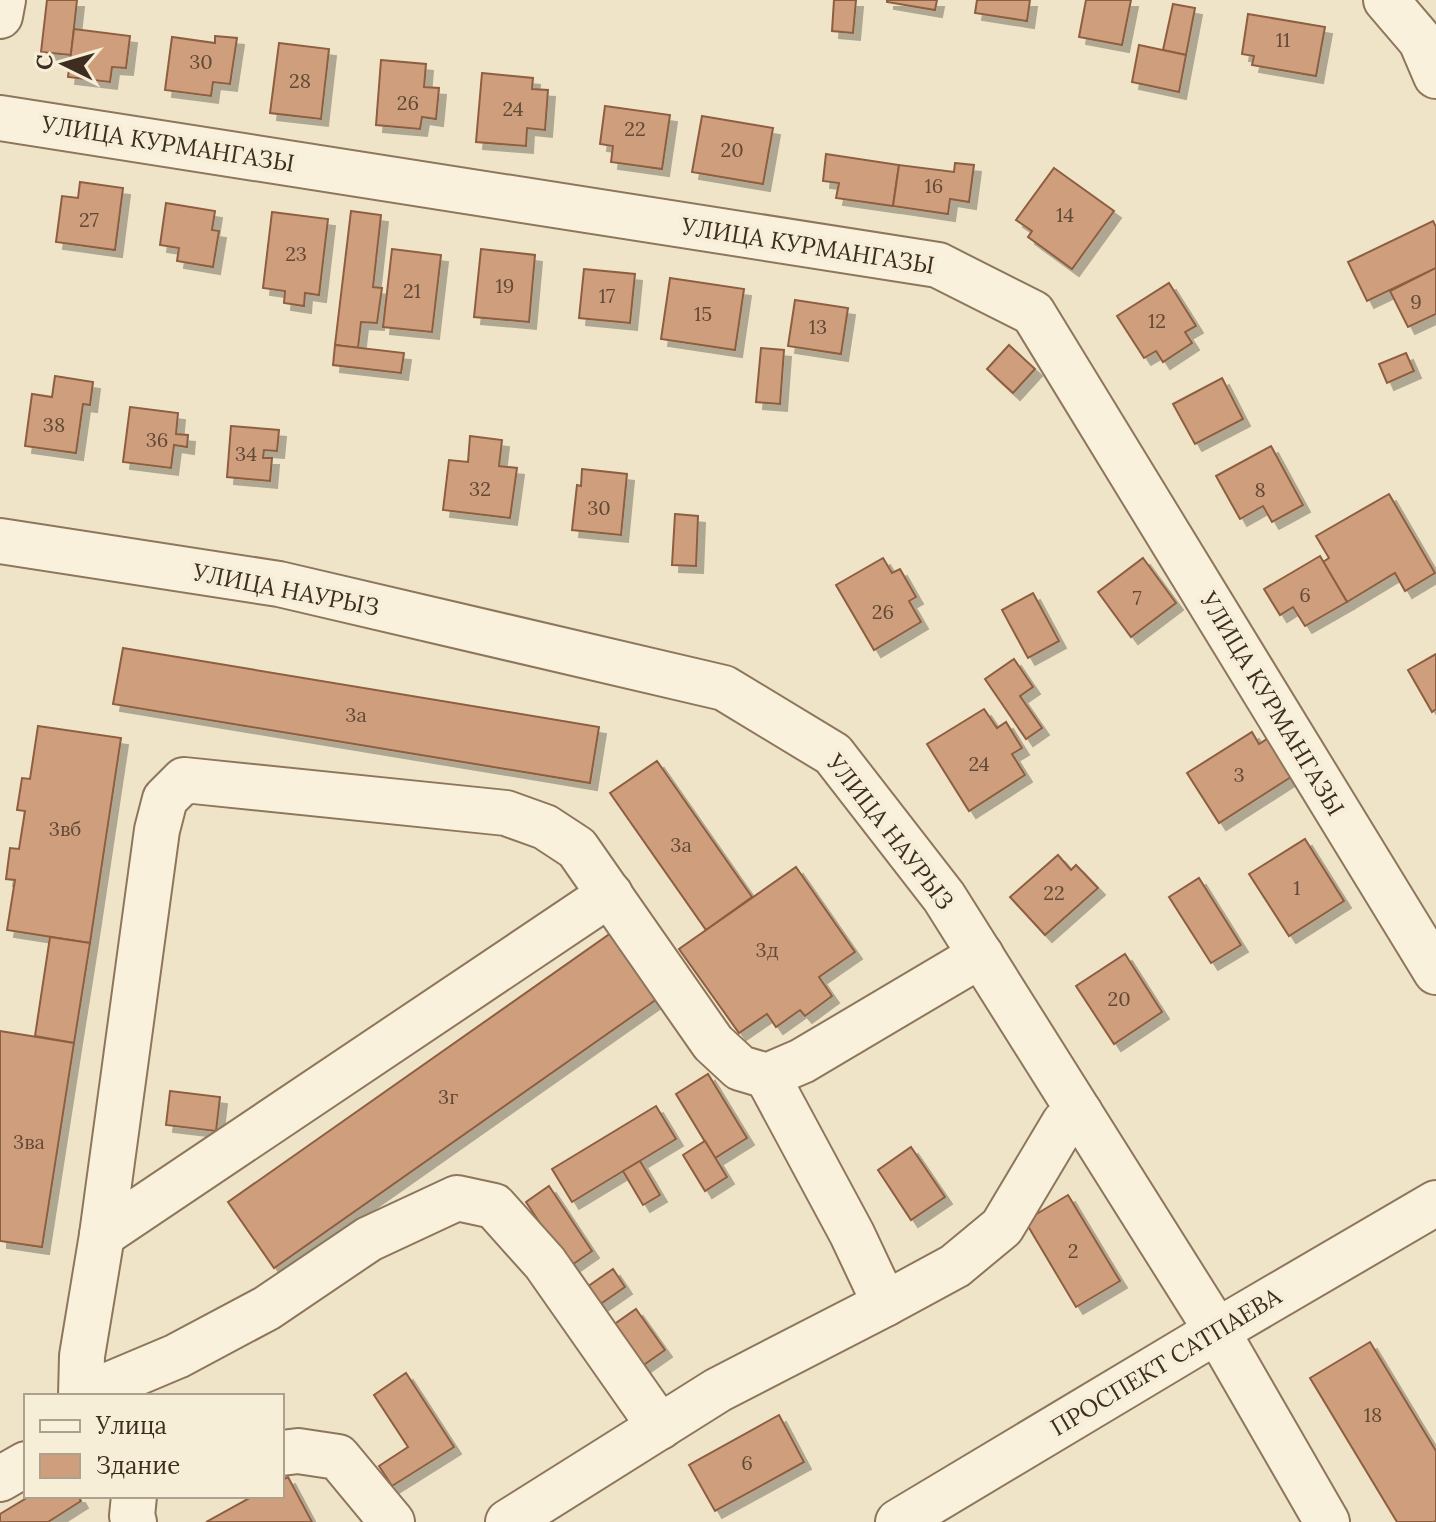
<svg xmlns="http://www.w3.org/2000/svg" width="1436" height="1522" viewBox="0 0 1436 1522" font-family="Lora,serif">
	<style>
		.building { fill: #cf9f7d; stroke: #8d5f41; stroke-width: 2; filter: url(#shadow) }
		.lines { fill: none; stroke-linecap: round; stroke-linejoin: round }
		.minor-casing { stroke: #8d765c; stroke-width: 48 }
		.minor { stroke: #faf1dc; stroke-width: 44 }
		.labels { text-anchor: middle; stroke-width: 8; stroke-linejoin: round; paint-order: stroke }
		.number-label { font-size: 20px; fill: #624a37 }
		.street-label { font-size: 24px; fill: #3d2e20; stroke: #f7eed8 }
	</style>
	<defs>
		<filter id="shadow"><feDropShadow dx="7" dy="7" stdDeviation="0" flood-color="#0004"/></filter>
	</defs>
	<rect width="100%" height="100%" fill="#f0e4c8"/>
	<g class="building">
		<polygon points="47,0 77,0 71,55 41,52"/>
		<polygon points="834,0 856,0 853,33 832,31"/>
		<polygon points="887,0 937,0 935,10 887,2"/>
		<polygon points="977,0 1030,0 1027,21 975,13"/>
		<polygon points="1086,0 1131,0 1122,45 1079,37"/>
		<polygon points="1173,4 1195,8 1186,55 1163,50"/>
		<polygon points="1248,14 1325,27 1316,76 1252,65 1254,56 1242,54"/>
		<polygon points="74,29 130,36 126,68 112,67 110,82 68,77"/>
		<polygon points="215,36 237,38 230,84 213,82 211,96 165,90 172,37 215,43"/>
		<polygon points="279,43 329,49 321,119 270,113"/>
		<polygon points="1139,45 1186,55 1179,92 1132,82"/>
		<polygon points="381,60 426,64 424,87 439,88 436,119 422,117 420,129 376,125"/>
		<polygon points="482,73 533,78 532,89 548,90 545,130 527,128 526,146 476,142"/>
		<polygon points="605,106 670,115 662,169 611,162 613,146 600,144"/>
		<polygon points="702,116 773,128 763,184 692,172"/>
		<polygon points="826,154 899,165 893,206 836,198 839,183 823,181"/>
		<polygon points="955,163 974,165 969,202 950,199 948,214 893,206 899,165 954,172"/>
		<polygon points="1054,168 1114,211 1072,269 1028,237 1032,231 1016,220"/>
		<polygon points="80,182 123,188 115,250 56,242 62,196 78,198"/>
		<polygon points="166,203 215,211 212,230 219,231 213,267 177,261 179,248 160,245"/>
		<polygon points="351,211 381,215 373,287 382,288 377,323 361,322 358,348 335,345"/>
		<polygon points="272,212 328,219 319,295 305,293 304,306 284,303 285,291 263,288"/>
		<polygon points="1433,221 1436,227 1436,268 1367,301 1348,262"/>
		<polygon points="392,249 441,255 432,332 383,327"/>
		<polygon points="481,249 535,255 529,322 474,317"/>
		<polygon points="1436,268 1436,314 1408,327 1390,291"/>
		<polygon points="584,269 635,274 630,323 579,318"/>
		<polygon points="670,278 744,289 735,350 661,339"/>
		<polygon points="1169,283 1196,326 1185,332 1192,343 1163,362 1156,351 1144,358 1117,316"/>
		<polygon points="795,300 848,308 841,354 788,346"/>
		<polygon points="335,345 404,353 401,373 333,365"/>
		<polygon points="1009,345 1035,369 1013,393 987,369"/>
		<polygon points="761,348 784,350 780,404 756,402"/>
		<polygon points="1406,353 1414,371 1387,383 1379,364"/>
		<polygon points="55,376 93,382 90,405 83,404 76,453 25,446 32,394 52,397"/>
		<polygon points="1222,378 1243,419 1195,444 1173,404"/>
		<polygon points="130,407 178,413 176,434 188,435 187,447 174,445 171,468 123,462"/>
		<polygon points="231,426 279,430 277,451 264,450 263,458 272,458 270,481 227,477"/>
		<polygon points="470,436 502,440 499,466 517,468 510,518 443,510 449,460 468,462"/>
		<polygon points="1271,446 1303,505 1272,522 1263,506 1240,519 1216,476"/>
		<polygon points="582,469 627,474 621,535 572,530 577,485 581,486"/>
		<polygon points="1389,494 1435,573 1405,591 1395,573 1347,602 1323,562 1329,558 1316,536"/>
		<polygon points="675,514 698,516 696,566 672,565"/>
		<polygon points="1320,556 1347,602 1305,626 1293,607 1280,615 1264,589"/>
		<polygon points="883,558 892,573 900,569 916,597 909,601 921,622 874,650 836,585"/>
		<polygon points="1143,558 1176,603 1131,637 1098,592"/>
		<polygon points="1033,593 1059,641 1028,658 1002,610"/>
		<polygon points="123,648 599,727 590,783 113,704"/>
		<polygon points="1436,654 1436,709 1432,712 1408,670"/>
		<polygon points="1014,659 1033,687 1020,696 1042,728 1026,739 985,679"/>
		<polygon points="984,709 997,728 1006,722 1022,748 1012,754 1025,775 969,811 927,744"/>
		<polygon points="38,726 121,738 90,943 7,930 15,880 6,879 10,848 19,849 25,811 17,810 22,778 30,779"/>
		<polygon points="1252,732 1259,744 1267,739 1291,777 1219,823 1187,773"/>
		<polygon points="657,761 752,897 706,930 610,793"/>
		<polygon points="1305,839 1344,901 1289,936 1249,874"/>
		<polygon points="1058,855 1071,870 1076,865 1098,888 1045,935 1010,897"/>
		<polygon points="796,867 855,952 819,977 832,996 805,1016 800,1010 776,1027 767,1014 739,1033 679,949"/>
		<polygon points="1199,878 1241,945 1211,963 1169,897"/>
		<polygon points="621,926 667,992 274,1268 228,1202"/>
		<polygon points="50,937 90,943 74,1043 35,1036"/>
		<polygon points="1125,954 1162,1012 1114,1044 1076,986"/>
		<polygon points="0,1031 74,1043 42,1247 0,1241"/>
		<polygon points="708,1074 747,1138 715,1158 676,1094"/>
		<polygon points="170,1091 220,1097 216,1131 166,1125"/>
		<polygon points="656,1106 676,1139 572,1202 552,1169"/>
		<polygon points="705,1141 727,1177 705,1191 683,1155"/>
		<polygon points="911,1147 945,1197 911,1220 878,1170"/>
		<polygon points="640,1161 660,1195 643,1205 623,1171"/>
		<polygon points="549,1186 592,1251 569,1267 526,1202"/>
		<polygon points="1068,1195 1120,1281 1076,1307 1025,1221"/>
		<polygon points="613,1269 625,1287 599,1305 587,1287"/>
		<polygon points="636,1309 665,1350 635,1371 606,1330"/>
		<polygon points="1370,1342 1436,1451 1436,1521 1434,1522 1397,1522 1310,1378"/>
		<polygon points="406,1373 454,1447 392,1486 379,1466 408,1447 374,1395"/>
		<polygon points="779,1415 804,1462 715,1511 689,1465"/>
		<polygon points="288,1477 312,1522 206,1522 253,1496 282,1496 282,1480"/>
		<polygon points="30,1496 78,1496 81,1501 48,1522 0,1522 0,1514"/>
	</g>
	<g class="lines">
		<g class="minor-casing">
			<g id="minor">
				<polyline points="1386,0 1421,41 1436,76"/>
				<polyline points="0,16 3,0"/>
				<polyline points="0,118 938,265 1033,313 1436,972"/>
				<polyline points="0,541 279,584 724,688 833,754 944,897 1217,1331 1327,1522"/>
				<polyline points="102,1235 610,894"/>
				<polyline points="885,1304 955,1266 1002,1227 1064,1123 1080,1113"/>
				<polyline points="81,1396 82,1356 102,1235 157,830 165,799 184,780 506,813 545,827 577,848 713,1043 740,1068 767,1076 802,1061 981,955"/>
				<polyline points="82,1396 177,1356 267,1308 369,1239 457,1198 494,1206 545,1263 660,1427"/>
				<polyline points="282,1453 298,1451 338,1457 392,1522"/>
				<polyline points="0,1479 26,1464"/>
				<polyline points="134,1496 132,1516 134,1522"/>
				<polyline points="508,1522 718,1390 885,1304 852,1234 767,1076"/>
				<polyline points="898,1522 1217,1331 1436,1203"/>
			</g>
		</g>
		<use href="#minor" class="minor"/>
	</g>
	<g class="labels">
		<g class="number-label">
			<text x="1283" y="47">11</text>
			<text x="201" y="69">30</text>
			<text x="300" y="88">28</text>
			<text x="408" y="110">26</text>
			<text x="513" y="116">24</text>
			<text x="635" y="136">22</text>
			<text x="732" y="157">20</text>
			<text x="934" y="193">16</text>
			<text x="1065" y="222">14</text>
			<text x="89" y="227">27</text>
			<text x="296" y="261">23</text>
			<text x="505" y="293">19</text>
			<text x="412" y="298">21</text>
			<text x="607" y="303">17</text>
			<text x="1416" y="309">9</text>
			<text x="703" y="321">15</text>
			<text x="1157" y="328">12</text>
			<text x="818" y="334">13</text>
			<text x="54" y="432">38</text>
			<text x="157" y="447">36</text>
			<text x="246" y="461">34</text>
			<text x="480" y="496">32</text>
			<text x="1260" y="497">8</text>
			<text x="599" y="515">30</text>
			<text x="1305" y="602">6</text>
			<text x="1137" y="605">7</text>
			<text x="883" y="619">26</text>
			<text x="356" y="722">3а</text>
			<text x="979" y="771">24</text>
			<text x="1239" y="782">3</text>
			<text x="65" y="836">3вб</text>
			<text x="681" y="852">3а</text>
			<text x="1297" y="895">1</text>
			<text x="1054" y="900">22</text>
			<text x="767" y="957">3д</text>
			<text x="1119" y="1006">20</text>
			<text x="448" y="1104">3г</text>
			<text x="29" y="1149">3ва</text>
			<text x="1073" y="1258">2</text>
			<text x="1373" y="1422">18</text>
			<text x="747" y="1470">6</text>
		</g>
		<g class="street-label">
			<text transform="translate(168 144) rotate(9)" y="8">УЛИЦА КУРМАНГАЗЫ</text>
			<text transform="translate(808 246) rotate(9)" y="8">УЛИЦА КУРМАНГАЗЫ</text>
			<text transform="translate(286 590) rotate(11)" y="8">УЛИЦА НАУРЫЗ</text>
			<text transform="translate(1272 704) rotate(59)" y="8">УЛИЦА КУРМАНГАЗЫ</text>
			<text transform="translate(890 832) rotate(52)" y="8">УЛИЦА НАУРЫЗ</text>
			<text transform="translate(1166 1362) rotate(-31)" y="8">ПРОСПЕКТ САТПАЕВА</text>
		</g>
	</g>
	<rect x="24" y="1394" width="260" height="104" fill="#f7eed8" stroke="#ada18e" stroke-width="2"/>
	<rect x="40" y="1420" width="40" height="12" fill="#faf1dc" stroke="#ada18e" stroke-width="2"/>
	<text x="96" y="1434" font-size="24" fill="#3d2e20">Улица</text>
	<rect x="40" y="1454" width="40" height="24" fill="#cf9f7d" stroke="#ada18e" stroke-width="2"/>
	<text x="96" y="1474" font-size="24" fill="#3d2e20">Здание</text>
	<g transform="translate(64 64) rotate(275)" stroke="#f7eed8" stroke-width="6" paint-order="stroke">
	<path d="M0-6L14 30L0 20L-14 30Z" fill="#3d2e20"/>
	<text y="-12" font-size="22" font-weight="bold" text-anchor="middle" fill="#3d2e20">С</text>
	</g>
</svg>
